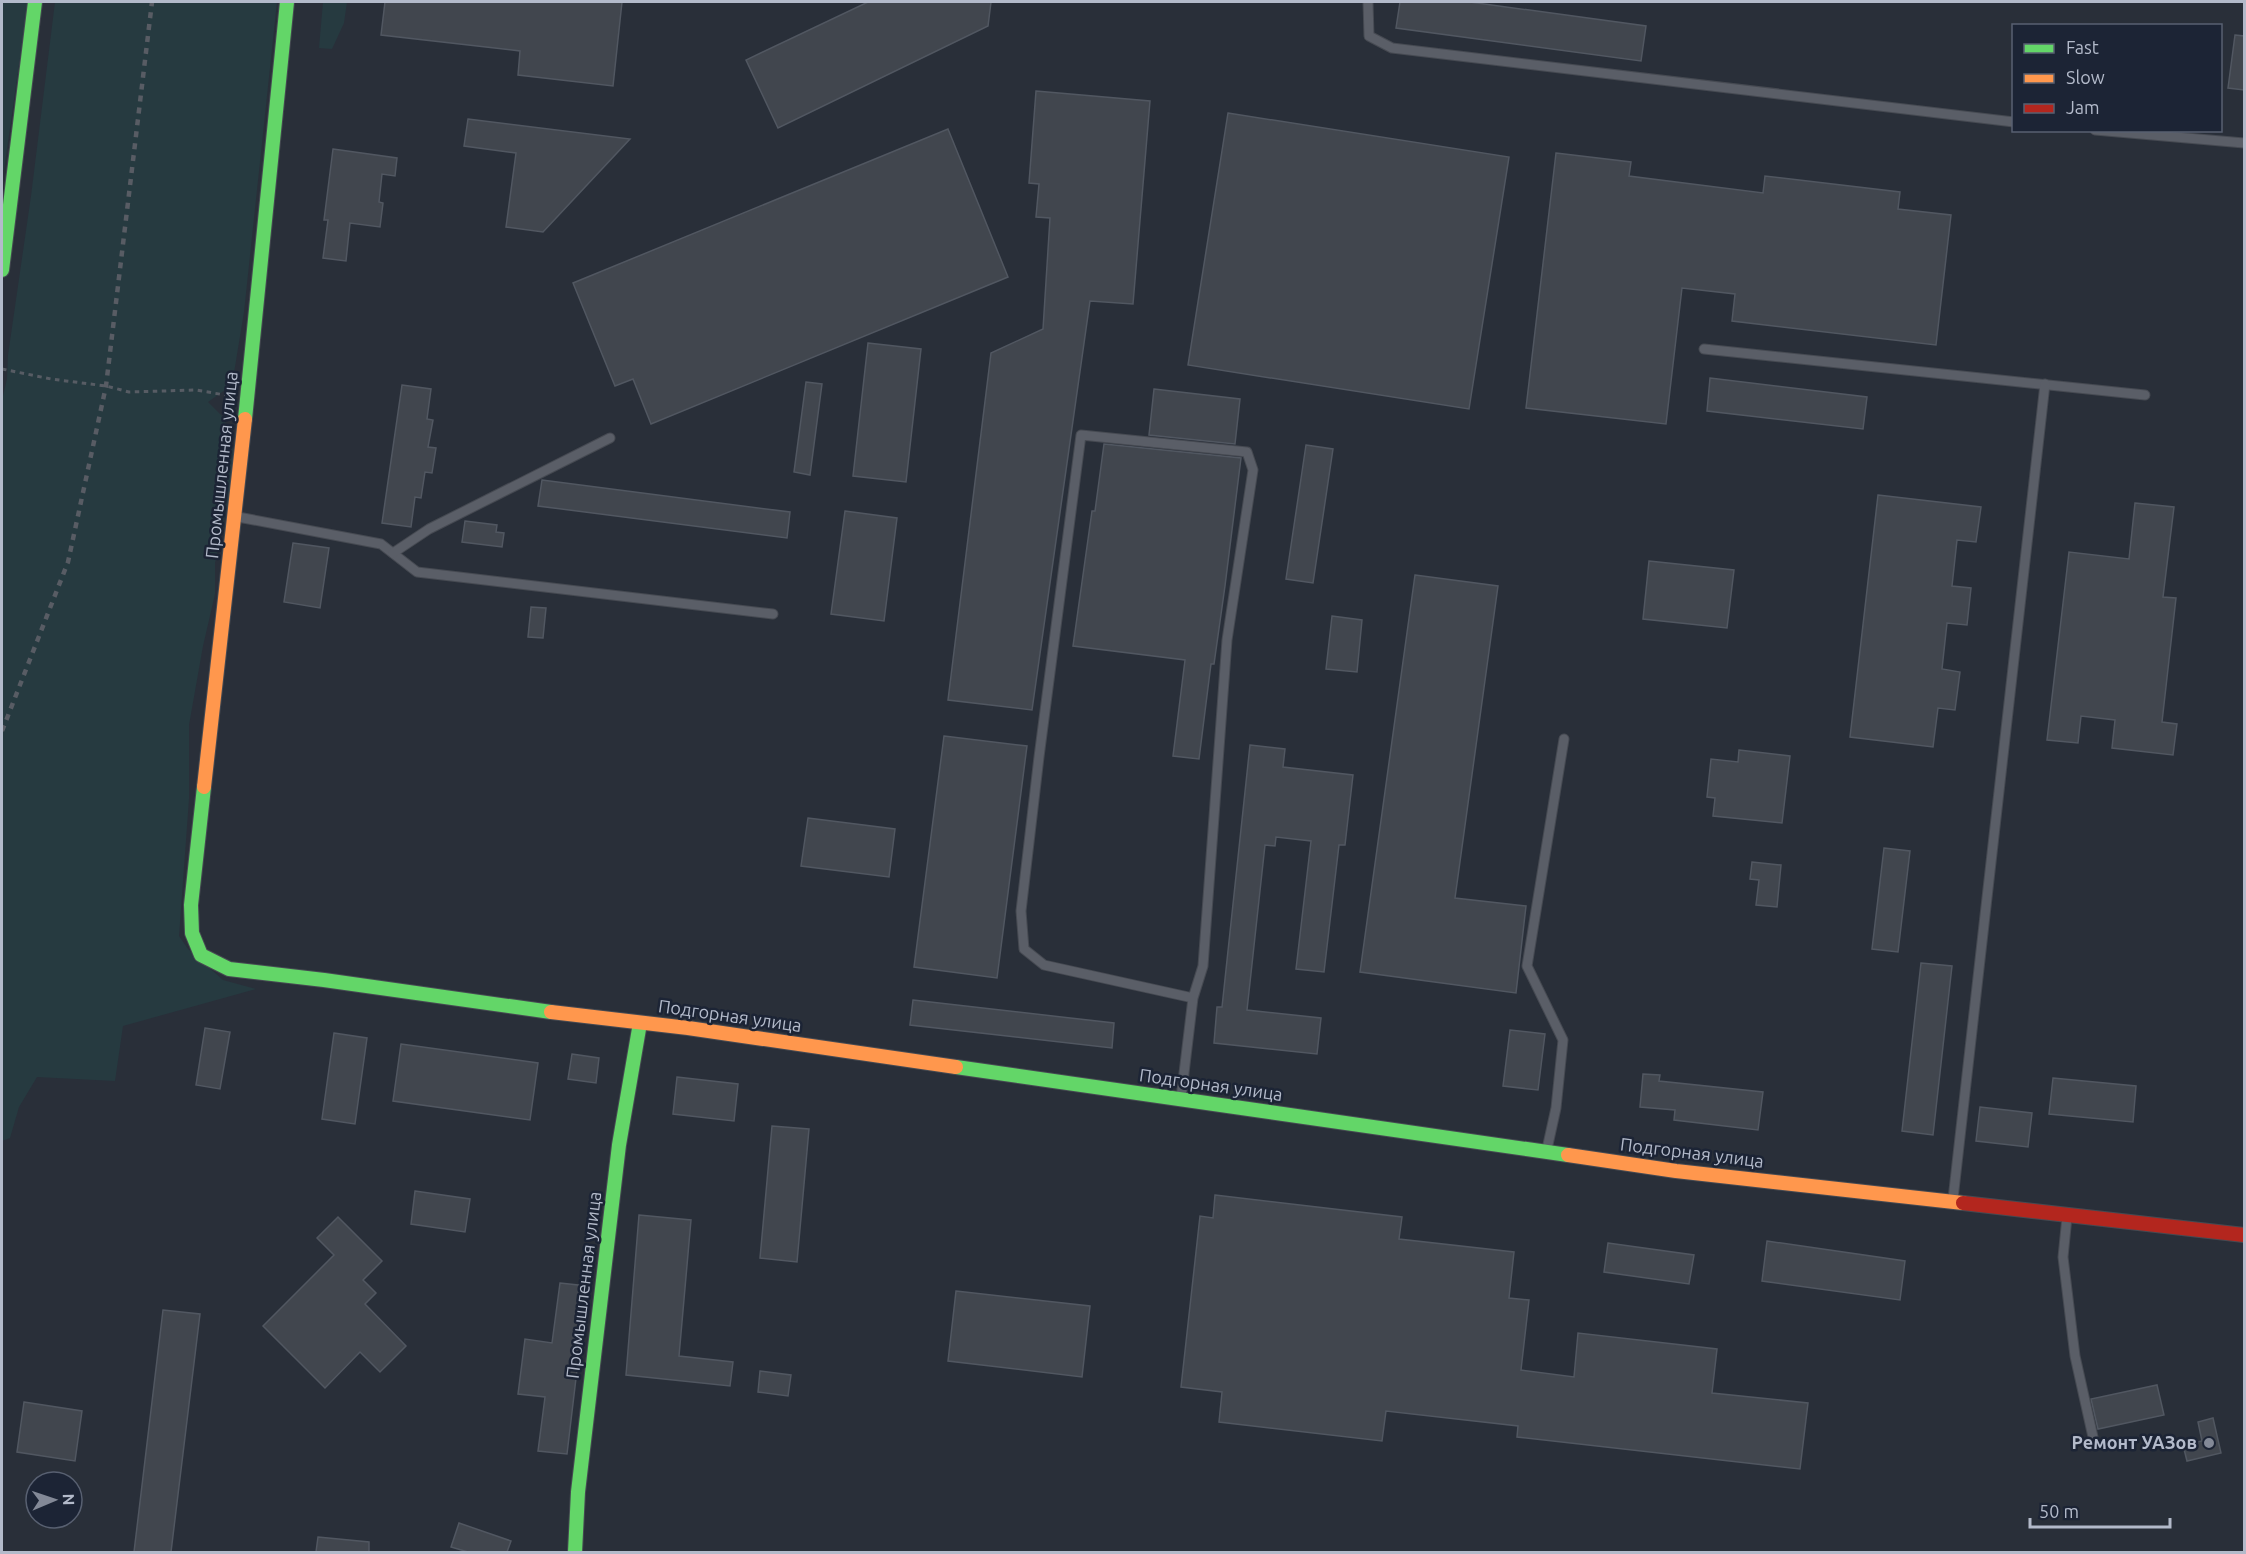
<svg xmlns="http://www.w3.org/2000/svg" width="2246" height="1554" viewBox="0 0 2246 1554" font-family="Ubuntu,sans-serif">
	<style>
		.green { fill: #263a40 }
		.building { fill: #41464e; stroke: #515761; stroke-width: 1.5 }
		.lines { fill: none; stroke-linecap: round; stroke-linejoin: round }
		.lane-casing { stroke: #464a52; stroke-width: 11 }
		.fast-casing { stroke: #464a52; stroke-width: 16 }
		.slow-casing { stroke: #464a52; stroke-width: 16 }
		.jam-casing { stroke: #464a52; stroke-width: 16 }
		.path { stroke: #575c64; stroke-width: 3; stroke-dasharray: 4.5 4.5; stroke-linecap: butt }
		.lane { stroke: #5a5e67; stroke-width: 9 }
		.fast { stroke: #63d668; stroke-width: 14 }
		.slow { stroke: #ff974d; stroke-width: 14 }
		.jam { stroke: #b3261e; stroke-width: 14 }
		.rail { stroke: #585c64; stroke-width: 4.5; stroke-dasharray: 6 6; stroke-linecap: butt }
		.poi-dot { fill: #838997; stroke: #1c2435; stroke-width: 2 }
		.labels { text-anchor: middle; stroke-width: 5; stroke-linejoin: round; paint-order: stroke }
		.street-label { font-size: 18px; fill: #b3baca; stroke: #1c2435 }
		.poi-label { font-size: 18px; font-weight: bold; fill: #b3baca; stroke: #1c2435; text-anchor: end }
	</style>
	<rect width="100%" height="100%" fill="#292f39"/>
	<g class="green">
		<polygon points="2,2 28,2 4,170 2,170"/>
		<polygon points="55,2 277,2 244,312 232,385 208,402 224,418 233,449 232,482 215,563 215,594 203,646 189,725 189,799 179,936 188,949 223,980 256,989 123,1026 115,1081 37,1077 19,1107 10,1138 2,1141 2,400 7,379 8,355 31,196"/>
		<polygon points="323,2 347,2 344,23 332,49 319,48"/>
	</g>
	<g class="building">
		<polygon points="385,2 622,2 613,86 518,75 520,51 381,35"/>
		<polygon points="868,2 991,2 988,26 778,128 746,60"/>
		<polygon points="1400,2 1470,2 1646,26 1641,61 1396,28"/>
		<polygon points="2235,35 2244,36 2244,90 2228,88"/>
		<polygon points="1036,91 1150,101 1133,304 1090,301 1032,710 948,700 991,353 1043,329 1050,218 1036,217 1039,184 1029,183"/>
		<polygon points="1228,113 1509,157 1469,409 1188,365"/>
		<polygon points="468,119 630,139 543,232 506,227 516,153 464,146"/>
		<polygon points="948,129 1008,277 651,424 633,379 615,386 573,283"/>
		<polygon points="333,149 397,158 395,176 382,174 379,202 383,203 380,227 350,223 346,261 323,258 328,220 324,220"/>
		<polygon points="1556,153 1631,162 1629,176 1763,193 1765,176 1900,192 1898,209 1951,215 1936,345 1732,321 1735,294 1682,288 1666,424 1526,408"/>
		<polygon points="868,343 921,349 906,482 853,476"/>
		<polygon points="1710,378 1867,397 1863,429 1707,411"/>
		<polygon points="806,382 822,384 810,475 794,472"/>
		<polygon points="402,385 431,389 427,419 433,420 428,447 436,448 432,473 425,472 421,498 415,497 411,527 382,523"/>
		<polygon points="1154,389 1240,399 1235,444 1149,435"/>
		<polygon points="1104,444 1241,458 1225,586 1214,664 1211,664 1199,759 1173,756 1185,660 1073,646 1092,511 1095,511"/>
		<polygon points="1306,445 1333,449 1313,583 1286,579"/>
		<polygon points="542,480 790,512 787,538 538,506"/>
		<polygon points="1878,495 1981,507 1976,542 1957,540 1952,586 1971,588 1967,625 1947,623 1942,669 1960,672 1955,710 1938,708 1933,747 1850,737"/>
		<polygon points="2135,503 2174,507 2163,597 2176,598 2162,722 2177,724 2173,755 2112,748 2115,720 2081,716 2078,743 2047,740 2069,552 2129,559"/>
		<polygon points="845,511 897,518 884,621 831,614"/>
		<polygon points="465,521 497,525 496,532 504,533 502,547 462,542"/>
		<polygon points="293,543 329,548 320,608 284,602"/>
		<polygon points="1649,561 1734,570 1727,628 1643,619"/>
		<polygon points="1415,575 1498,586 1455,898 1526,906 1516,993 1360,972"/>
		<polygon points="531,607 546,608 543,638 528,637"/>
		<polygon points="1332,616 1362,620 1357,672 1326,669"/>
		<polygon points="944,736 1027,746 997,978 914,967"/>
		<polygon points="1250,745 1285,749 1283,767 1353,775 1345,845 1339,845 1324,972 1296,969 1311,841 1276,837 1275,846 1265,845 1247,1010 1321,1018 1317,1054 1214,1043 1217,1007 1222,1007"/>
		<polygon points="1739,750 1790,756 1782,823 1713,816 1715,798 1707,797 1711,759 1738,762"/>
		<polygon points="808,818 895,829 889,877 801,866"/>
		<polygon points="1884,848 1910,851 1898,952 1872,949"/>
		<polygon points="1752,862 1781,865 1777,907 1756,905 1759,880 1750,879"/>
		<polygon points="1921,963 1952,966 1933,1135 1902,1131"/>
		<polygon points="913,1000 1114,1023 1112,1048 910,1025"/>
		<polygon points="205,1028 230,1032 220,1089 196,1085"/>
		<polygon points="1510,1030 1545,1034 1538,1090 1503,1086"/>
		<polygon points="334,1033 367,1038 355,1124 322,1119"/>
		<polygon points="401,1044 538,1063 530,1120 393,1101"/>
		<polygon points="572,1054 599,1058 596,1083 568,1079"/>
		<polygon points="1643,1074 1660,1075 1659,1081 1763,1092 1758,1130 1674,1120 1675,1110 1640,1107"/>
		<polygon points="677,1077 738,1084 734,1121 673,1114"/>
		<polygon points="2053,1078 2136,1086 2133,1122 2049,1114"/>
		<polygon points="1980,1107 2032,1113 2028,1147 1976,1141"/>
		<polygon points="772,1126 809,1129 797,1262 760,1258"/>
		<polygon points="415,1191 470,1199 465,1232 411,1224"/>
		<polygon points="1215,1195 1402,1217 1399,1239 1514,1252 1509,1298 1529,1300 1521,1370 1574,1377 1578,1333 1717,1349 1712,1393 1808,1403 1800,1469 1517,1437 1518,1426 1386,1411 1382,1441 1219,1422 1222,1392 1181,1387 1200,1216 1213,1218"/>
		<polygon points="639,1215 691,1220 679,1356 733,1362 730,1386 626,1375"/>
		<polygon points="338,1217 382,1261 363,1280 376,1293 365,1304 406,1346 380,1372 360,1352 325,1388 263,1326 334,1255 317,1238"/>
		<polygon points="1767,1241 1905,1261 1900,1300 1762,1281"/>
		<polygon points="1608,1243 1694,1255 1689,1284 1604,1272"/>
		<polygon points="560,1283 587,1286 567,1454 538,1451 545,1397 518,1394 525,1339 552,1343"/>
		<polygon points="956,1291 1090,1306 1082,1377 948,1361"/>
		<polygon points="163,1310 200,1314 171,1552 134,1552"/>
		<polygon points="760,1371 791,1375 788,1396 758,1392"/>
		<polygon points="2157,1385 2164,1415 2098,1429 2091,1399"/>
		<polygon points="24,1402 82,1411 75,1461 17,1452"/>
		<polygon points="2213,1418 2221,1453 2187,1461 2183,1445 2202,1441 2198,1422"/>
		<polygon points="459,1523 511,1541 507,1552 468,1552 451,1547"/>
		<polygon points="318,1537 369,1542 369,1552 316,1552"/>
	</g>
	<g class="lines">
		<g class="lane-casing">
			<g id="lane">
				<polyline points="1368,2 1369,36 1392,48 2014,122"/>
				<polyline points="2095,130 2244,143"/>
				<polyline points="1704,349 2145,395"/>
				<polyline points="238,517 381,544 417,572 773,614"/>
				<polyline points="393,553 429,529 610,438"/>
				<polyline points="1181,1098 1193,998 1203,966 1227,640 1253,470 1247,452 1081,435 1039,757 1021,911 1024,949 1044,965 1193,998"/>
				<polyline points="1547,1149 1556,1108 1563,1040 1527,966 1564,739"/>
				<polyline points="1953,1199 2045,384"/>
				<polyline points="2067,1217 2063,1257 2075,1356 2093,1437"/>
			</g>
		</g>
		<g class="fast-casing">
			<g id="fast">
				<polyline points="2,270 35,2"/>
				<polyline points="245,419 287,2"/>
				<polyline points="204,787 191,905 192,933 201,955 229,969 324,980 551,1012"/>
				<polyline points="956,1067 1568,1155"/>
				<polyline points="575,1552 578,1492 619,1145 640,1023"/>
			</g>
		</g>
		<g class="slow-casing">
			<g id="slow">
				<polyline points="204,787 245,419"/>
				<polyline points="551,1012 688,1028 956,1067"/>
				<polyline points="1568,1155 1676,1171 1963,1203"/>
			</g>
		</g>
		<g class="jam-casing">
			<polyline id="jam" points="1963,1203 2244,1235"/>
		</g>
		<polyline class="path" points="2,369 51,379 106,386 129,392 196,390 225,395"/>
		<use href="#lane" class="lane"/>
		<use href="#fast" class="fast"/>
		<use href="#slow" class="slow"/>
		<use href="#jam" class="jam"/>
		<polyline class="rail" points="2,731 68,562 106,386 152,2"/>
	</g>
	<circle class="poi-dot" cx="2209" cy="1443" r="6"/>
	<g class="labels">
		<g class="street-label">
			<text transform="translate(222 465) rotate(-84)" y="6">Промышленная улица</text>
			<text transform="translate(730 1016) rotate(8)" y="6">Подгорная улица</text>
			<text transform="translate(1211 1085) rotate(8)" y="6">Подгорная улица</text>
			<text transform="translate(1692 1153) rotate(7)" y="6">Подгорная улица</text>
			<text transform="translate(584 1285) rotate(-83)" y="6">Промышленная улица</text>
		</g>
		<g class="poi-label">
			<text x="2197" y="1449">Ремонт УАЗов</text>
		</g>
	</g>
	<rect width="2246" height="1554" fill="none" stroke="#b3baca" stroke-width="6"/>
	<rect x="2012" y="24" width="210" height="108" fill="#1c2435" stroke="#586071" stroke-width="1.5"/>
	<rect x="2024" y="44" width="30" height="9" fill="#63d668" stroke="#586071" stroke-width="1.5"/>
	<text x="2066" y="54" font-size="18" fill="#b3baca">Fast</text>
	<rect x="2024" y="74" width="30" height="9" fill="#ff974d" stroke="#586071" stroke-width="1.5"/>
	<text x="2066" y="84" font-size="18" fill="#b3baca">Slow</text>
	<rect x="2024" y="104" width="30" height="9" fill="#b3261e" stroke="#586071" stroke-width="1.5"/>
	<text x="2066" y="114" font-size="18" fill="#b3baca">Jam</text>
	<g transform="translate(54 1500) rotate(88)"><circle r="28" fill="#1c2435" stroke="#586071" stroke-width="1.5"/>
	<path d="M0-4.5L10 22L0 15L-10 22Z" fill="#838997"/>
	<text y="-9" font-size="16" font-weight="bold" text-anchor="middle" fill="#b3baca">N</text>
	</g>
	<path d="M2030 1518v9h140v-9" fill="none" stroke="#b3baca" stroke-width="3"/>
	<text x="2039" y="1518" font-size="18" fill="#b3baca" stroke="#1c2435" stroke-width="4.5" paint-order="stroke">50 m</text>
</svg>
